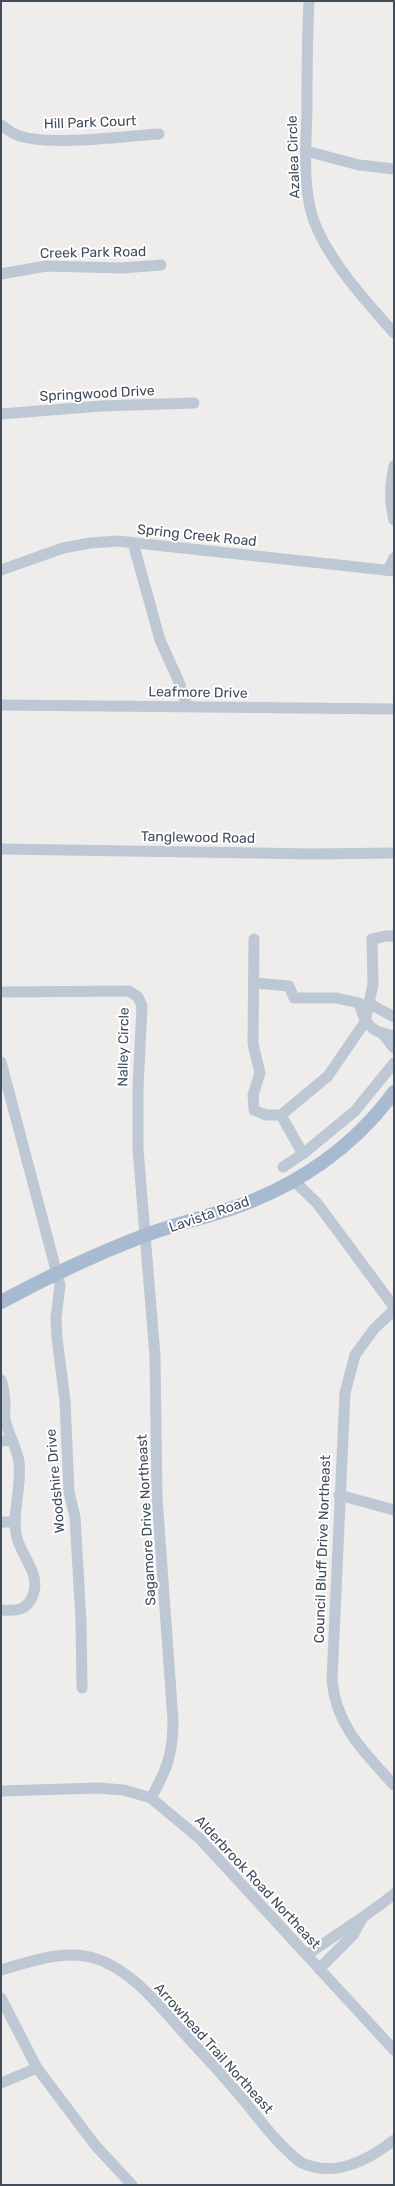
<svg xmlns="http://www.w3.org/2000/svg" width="395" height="2186" viewBox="0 0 395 2186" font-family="Rubik,sans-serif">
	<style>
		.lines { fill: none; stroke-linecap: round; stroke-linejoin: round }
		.minor { stroke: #bdc8d4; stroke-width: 11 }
		.major { stroke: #a8bacf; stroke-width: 14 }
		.labels { text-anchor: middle; stroke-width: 4; stroke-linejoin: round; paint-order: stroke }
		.street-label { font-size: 14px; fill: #424e5c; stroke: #fff }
	</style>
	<rect width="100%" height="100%" fill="#efecec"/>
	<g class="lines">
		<g class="minor">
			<path d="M309 1C307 37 307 74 307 110 306 149 301 195 318 231 336 269 366 301 394 333"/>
			<path d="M1 125C6 128 11 133 17 135 47 147 124 136 159 134"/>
			<polyline points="306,151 359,165 394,169"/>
			<polyline points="1,274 46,266 122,268 161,265"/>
			<polyline points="1,414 101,406 194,403"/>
			<path d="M394 466C390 484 389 502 394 520"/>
			<polyline points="133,543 160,640 179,682 187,706"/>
			<polyline points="1,570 63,548 90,543 118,541 394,571"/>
			<polyline points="388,570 394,558"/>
			<polyline points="1,705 394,709"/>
			<polyline points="1,849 313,854 394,853"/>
			<polyline points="254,939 253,1044 260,1073 253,1095 254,1110 266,1115 281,1115 328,1076 365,1022 373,984 372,939 386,936 394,936"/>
			<path d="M254 983 289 986 294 998H336L359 1003C363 1016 366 1028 382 1033 387 1034 389 1034 394 1037"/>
			<path d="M1 992 129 991 138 997 142 1006 138 1088V1149L155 1356 157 1498 173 1720C173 1754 167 1769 151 1798"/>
			<polyline points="370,1004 394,1017"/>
			<polyline points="382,1033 394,1048"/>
			<polyline points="1,1062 60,1285 56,1318 57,1338 65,1401 69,1492 75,1517 81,1621 82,1688"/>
			<polyline points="281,1115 303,1154"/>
			<polyline points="283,1167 304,1153 355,1111 394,1063"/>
			<polyline points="295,1182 317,1203 394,1307"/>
			<path d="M394 1310 374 1329 355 1355 345 1393 332 1680C336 1726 364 1752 394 1785"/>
			<path d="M1 1380C4 1388 5 1398 5 1407 5 1411 4 1415 5 1419 8 1434 17 1448 19 1462 22 1488 11 1514 17 1538 22 1557 41 1574 33 1595 27 1611 16 1611 1 1610"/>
			<polyline points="1,1441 12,1440"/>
			<polyline points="339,1495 394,1510"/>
			<polyline points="1,1522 14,1522"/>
			<polyline points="1,1791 98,1788 124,1790 151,1798 200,1839 394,2050"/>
			<path d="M307 1955C336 1934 366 1917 394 1894"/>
			<polyline points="319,1969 353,1935 362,1919"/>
			<path d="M1 1970C29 1962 61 1950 90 1957 132 1967 163 2011 191 2041 208 2059 225 2078 241 2097 258 2117 271 2137 291 2154 294 2157 298 2161 302 2163 336 2178 368 2160 394 2140"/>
			<polyline points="1,1998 37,2068 95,2145 132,2185"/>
			<polyline points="1,2083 37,2068"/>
		</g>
		<path class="major" d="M1 1302C47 1277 94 1255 143 1236 172 1225 203 1218 233 1208 297 1186 354 1147 394 1092"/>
	</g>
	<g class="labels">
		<g class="street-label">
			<text transform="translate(90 122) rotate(-2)" y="5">Hill Park Court</text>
			<text transform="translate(293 157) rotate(-92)" y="5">Azalea Circle</text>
			<text transform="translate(93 252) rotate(-1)" y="5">Creek Park Road</text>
			<text transform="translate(97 393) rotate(-3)" y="5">Springwood Drive</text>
			<text transform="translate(197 535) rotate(6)" y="5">Spring Creek Road</text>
			<text transform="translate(198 692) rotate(1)" y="5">Leafmore Drive</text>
			<text transform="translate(198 837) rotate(1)" y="5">Tanglewood Road</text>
			<text transform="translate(123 1047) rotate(-89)" y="5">Nalley Circle</text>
			<text transform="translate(209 1214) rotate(-19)" y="5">Lavista Road</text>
			<text transform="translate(55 1481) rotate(-95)" y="5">Woodshire Drive</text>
			<text transform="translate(146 1520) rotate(-93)" y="5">Sagamore Drive Northeast</text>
			<text transform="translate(322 1549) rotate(-88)" y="5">Council Bluff Drive Northeast</text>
			<text transform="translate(258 1882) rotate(47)" y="5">Alderbrook Road Northeast</text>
			<text transform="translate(214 2048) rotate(48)" y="5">Arrowhead Trail Northeast</text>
		</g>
	</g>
	<rect width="395" height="2186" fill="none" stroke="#424e5c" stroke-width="4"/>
</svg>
